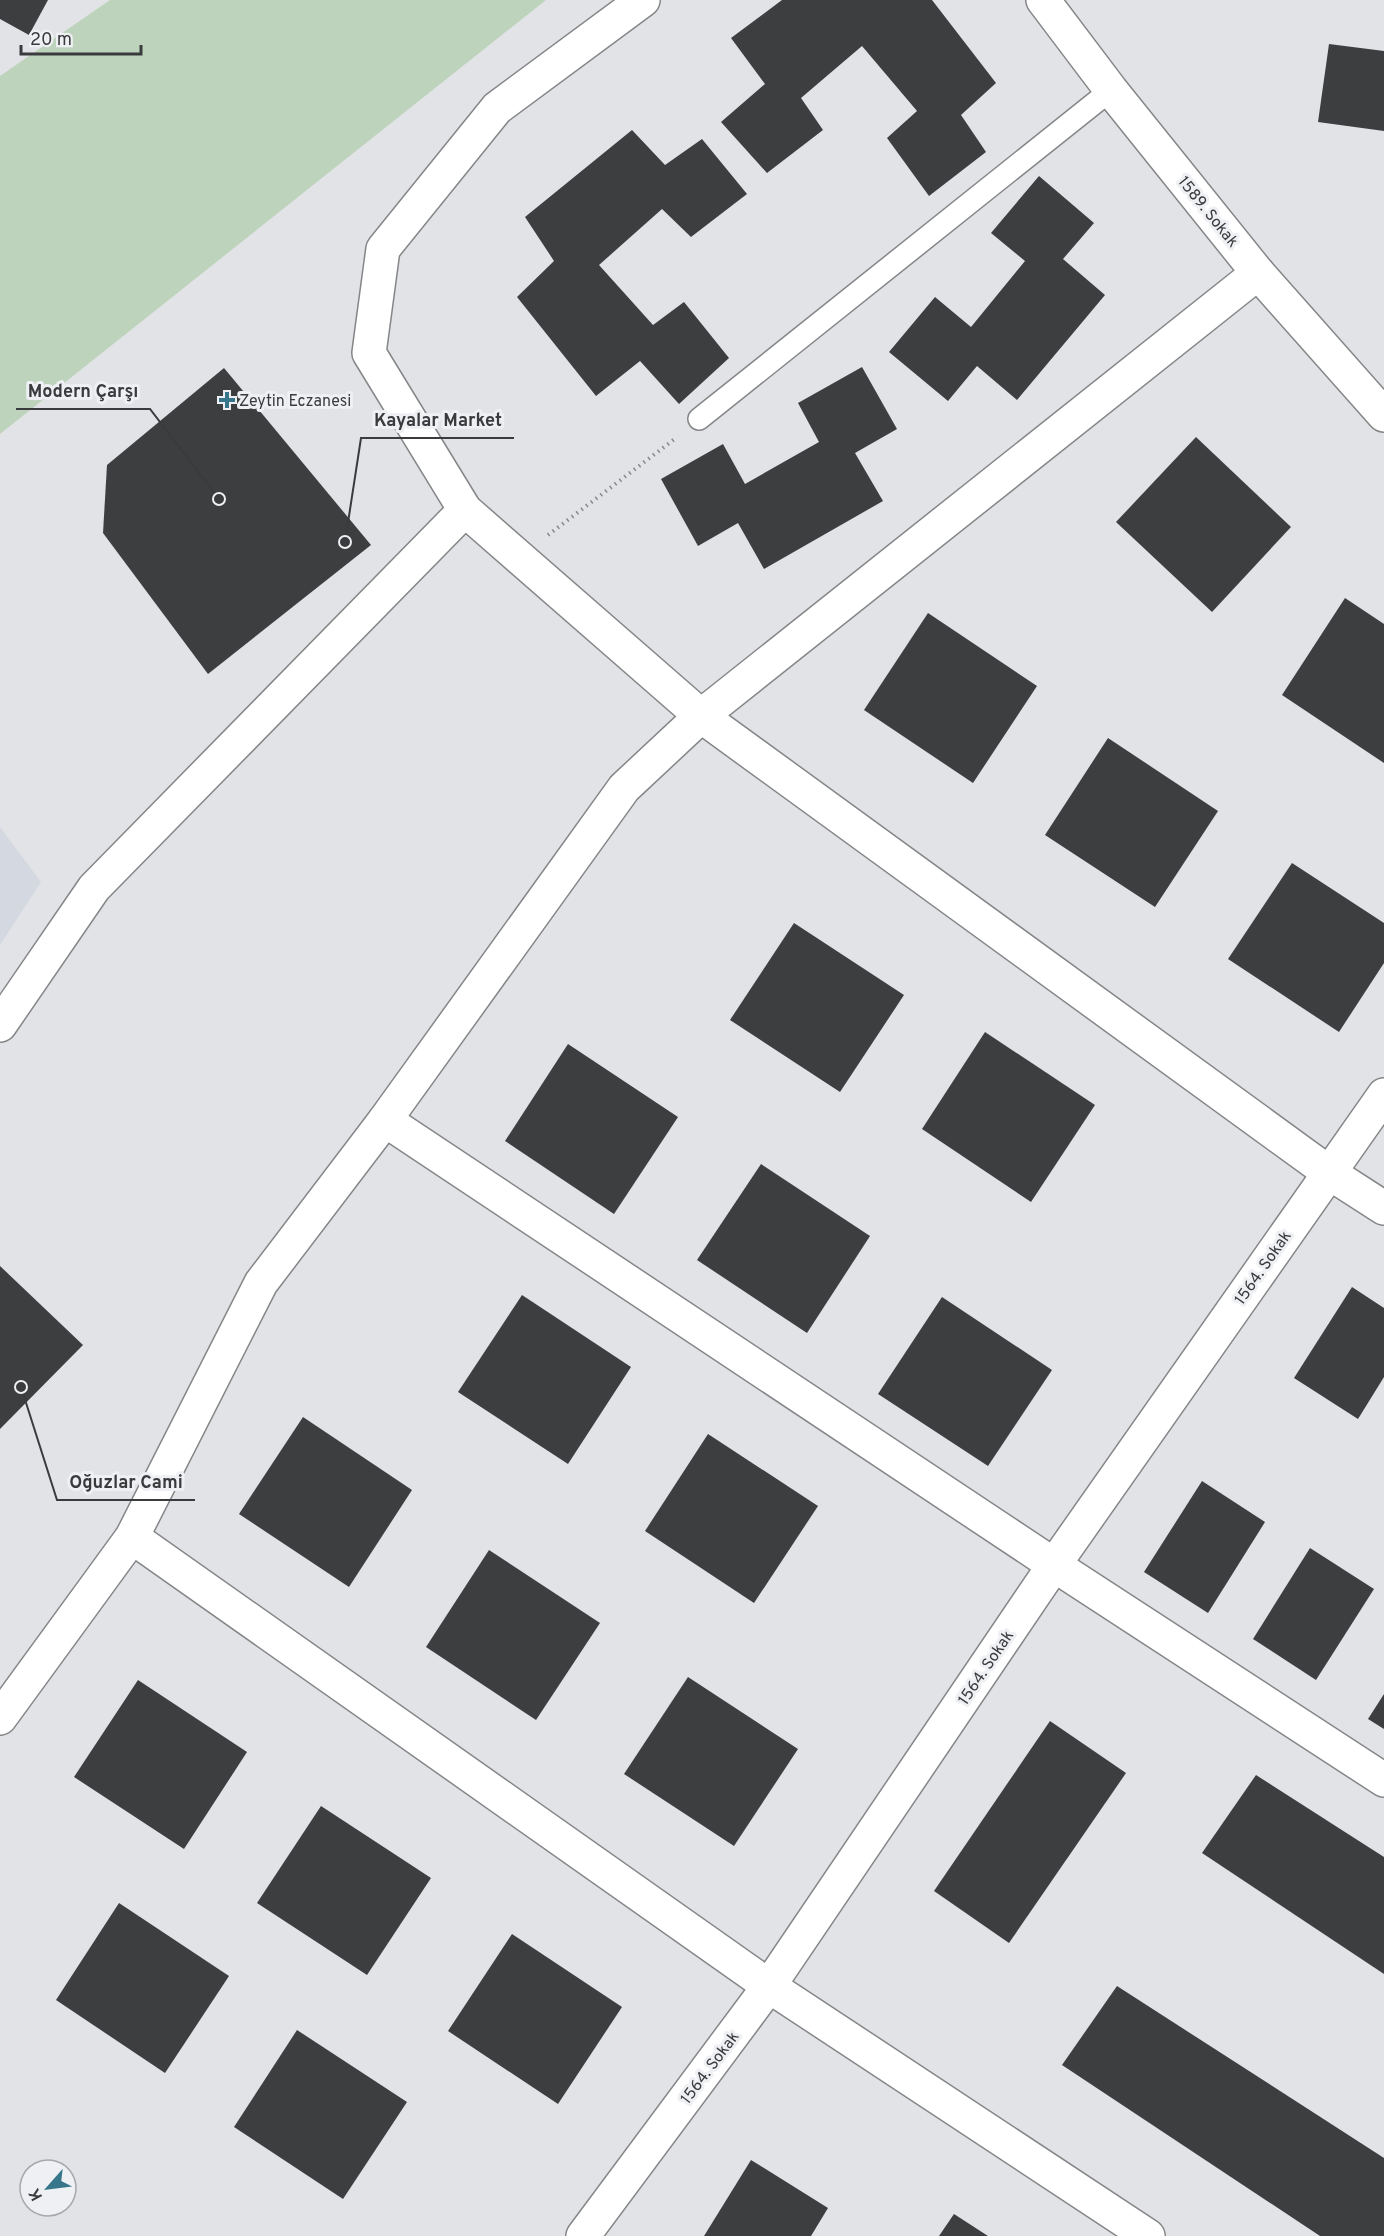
<svg xmlns="http://www.w3.org/2000/svg" width="1384" height="2236" viewBox="0 0 1384 2236" font-family="Overpass,sans-serif">
	<style>
		.built { fill: #d4d8e1 }
		.green { fill: #bdd3bc }
		.building { fill: #3d3e40 }
		.lines { fill: none; stroke-linecap: round; stroke-linejoin: round }
		.lane-casing { stroke: #858688; stroke-width: 24 }
		.street-casing { stroke: #858688; stroke-width: 36 }
		.path { stroke: #88898b; stroke-width: 4; stroke-dasharray: 1.5 4.5; stroke-linecap: butt }
		.lane { stroke: #fff; stroke-width: 21 }
		.street { stroke: #fff; stroke-width: 33 }
		.poi-dot { fill: #38778b; stroke: #eff0f3; stroke-width: 2 }
		.labels { text-anchor: middle; stroke-width: 6; stroke-linejoin: round; paint-order: stroke }
		.street-label { font-size: 16px; fill: #3a3b3c; stroke: #eff0f3 }
		.poi-label { font-size: 16px; fill: #3a3b3c; stroke: #eff0f3; text-anchor: start }
		.leader { fill: none; stroke: #3a3b3c; stroke-width: 2 }
		.callout-dot { fill: #3a3b3c; stroke: #eff0f3; stroke-width: 2 }
		.callout-label { font-size: 18px; text-anchor: middle; font-weight: bold; fill: #3a3b3c; stroke: #eff0f3; stroke-width: 6; stroke-linejoin: round; paint-order: stroke }
	</style>
	<rect width="100%" height="100%" fill="#e2e3e6"/>
	<polygon class="built" points="0,827 41,882 0,945"/>
	<polygon class="green" points="110,0 546,0 0,434 0,76"/>
	<g class="building">
		<polygon points="0,0 48,0 29,35 0,19"/>
		<polygon points="782,0 932,0 996,83 961,115 986,152 929,196 887,138 917,111 862,46 801,98 823,130 767,173 721,122 765,84 731,38"/>
		<polygon points="1329,44 1384,51 1384,131 1318,122"/>
		<polygon points="632,130 665,165 702,139 747,194 691,237 662,209 599,265 653,325 684,302 729,358 679,404 640,361 596,396 517,297 554,261 525,217"/>
		<polygon points="1039,176 1094,223 1063,259 1105,295 1017,400 977,366 948,401 889,352 935,297 971,327 1025,261 991,233"/>
		<polygon points="862,367 897,429 855,453 883,501 764,569 738,523 698,546 661,479 723,444 745,484 819,442 798,403"/>
		<polygon points="224,368 371,545 208,674 103,533 107,465"/>
		<polygon points="1196,437 1291,527 1212,612 1116,522"/>
		<polygon points="1345,598 1384,624 1384,763 1282,695"/>
		<polygon points="928,613 1037,686 973,783 864,710"/>
		<polygon points="1108,738 1218,811 1155,907 1045,835"/>
		<polygon points="1292,863 1384,923 1384,963 1339,1032 1228,959"/>
		<polygon points="794,923 904,995 840,1092 730,1020"/>
		<polygon points="985,1032 1095,1105 1031,1202 922,1129"/>
		<polygon points="568,1044 678,1117 614,1214 505,1141"/>
		<polygon points="761,1164 870,1236 807,1333 697,1260"/>
		<polygon points="0,1266 83,1345 0,1429"/>
		<polygon points="1352,1287 1384,1308 1384,1377 1358,1419 1294,1378"/>
		<polygon points="522,1295 631,1367 568,1464 458,1392"/>
		<polygon points="942,1297 1052,1370 988,1466 878,1394"/>
		<polygon points="303,1417 412,1490 349,1587 239,1514"/>
		<polygon points="708,1434 818,1506 754,1603 645,1531"/>
		<polygon points="1202,1481 1265,1522 1208,1613 1144,1572"/>
		<polygon points="1310,1548 1374,1589 1316,1680 1253,1639"/>
		<polygon points="489,1550 600,1623 536,1720 426,1647"/>
		<polygon points="688,1677 798,1749 734,1846 624,1774"/>
		<polygon points="138,1680 247,1752 184,1849 74,1777"/>
		<polygon points="1384,1694 1384,1729 1368,1719"/>
		<polygon points="1050,1721 1126,1773 1009,1943 934,1891"/>
		<polygon points="1256,1775 1384,1857 1384,1974 1202,1853"/>
		<polygon points="321,1806 431,1878 367,1975 257,1903"/>
		<polygon points="119,1903 229,1976 165,2073 56,2000"/>
		<polygon points="512,1934 622,2007 558,2104 448,2031"/>
		<polygon points="1117,1986 1384,2158 1384,2236 1320,2236 1062,2065"/>
		<polygon points="297,2030 407,2102 343,2199 234,2127"/>
		<polygon points="751,2160 828,2208 811,2236 704,2236"/>
		<polygon points="954,2214 988,2236 939,2236"/>
	</g>
	<g class="lines">
		<g class="lane-casing">
			<polyline id="lane" points="699,419 1111,90"/>
		</g>
		<g class="street-casing">
			<g id="street">
				<polyline points="643,0 497,108 383,249 369,353 465,510 701,716 1328,1172 1384,1208"/>
				<polyline points="1043,0 1111,90 1258,273 1384,415"/>
				<polyline points="0,1025 94,888 465,510"/>
				<polyline points="385,1120 1054,1565 1384,1780"/>
				<polyline points="132,1537 769,1986 1148,2236"/>
				<polyline points="0,1718 132,1537 261,1283 385,1120 624,788 701,716 1258,273"/>
				<polyline points="583,2236 769,1986 1054,1565 1384,1095"/>
			</g>
		</g>
		<polyline class="path" points="548,535 676,438"/>
		<use href="#lane" class="lane"/>
		<use href="#street" class="street"/>
	</g>
	<path class="poi-dot" d="M224 391h6v6h6v6h-6v6h-6v-6h-6v-6h6z"/>
	<g class="labels">
		<g class="street-label">
			<text transform="translate(1209 211) rotate(51)" y="6">1589. Sokak</text>
			<text transform="translate(1262 1267) rotate(-55)" y="6">1564. Sokak</text>
			<text transform="translate(985 1667) rotate(-56)" y="6">1564. Sokak</text>
			<text transform="translate(709 2067) rotate(-53)" y="6">1564. Sokak</text>
		</g>
		<g class="poi-label">
			<text x="239" y="406">Zeytin Eczanesi</text>
		</g>
	</g>
	<path class="leader" d="M219 499L150 409H16M345 542L361 438H514M21 1387L57 1500H195"/>
	<g class="callout-dot">
		<circle cx="219" cy="499" r="6"/>
		<circle cx="345" cy="542" r="6"/>
		<circle cx="21" cy="1387" r="6"/>
	</g>
	<g class="callout-label">
		<text x="83" y="397">Modern Çarşı</text>
		<text x="438" y="426">Kayalar Market</text>
		<text x="126" y="1488">Oğuzlar Cami</text>
	</g>
	<g transform="translate(48 2188) rotate(242)"><circle r="28" fill="#eff0f3" stroke="#a7a8aa" stroke-width="1.5"/>
	<path d="M0-4.5L10 22L0 15L-10 22Z" fill="#38778b"/>
	<text y="-9" font-size="16" font-weight="bold" text-anchor="middle" fill="#3a3b3c">K</text>
	</g>
	<path d="M21 45v9h120v-9" fill="none" stroke="#3a3b3c" stroke-width="3"/>
	<text x="30" y="45" font-size="18" fill="#3a3b3c" stroke="#eff0f3" stroke-width="4.5" paint-order="stroke">20 m</text>
</svg>
